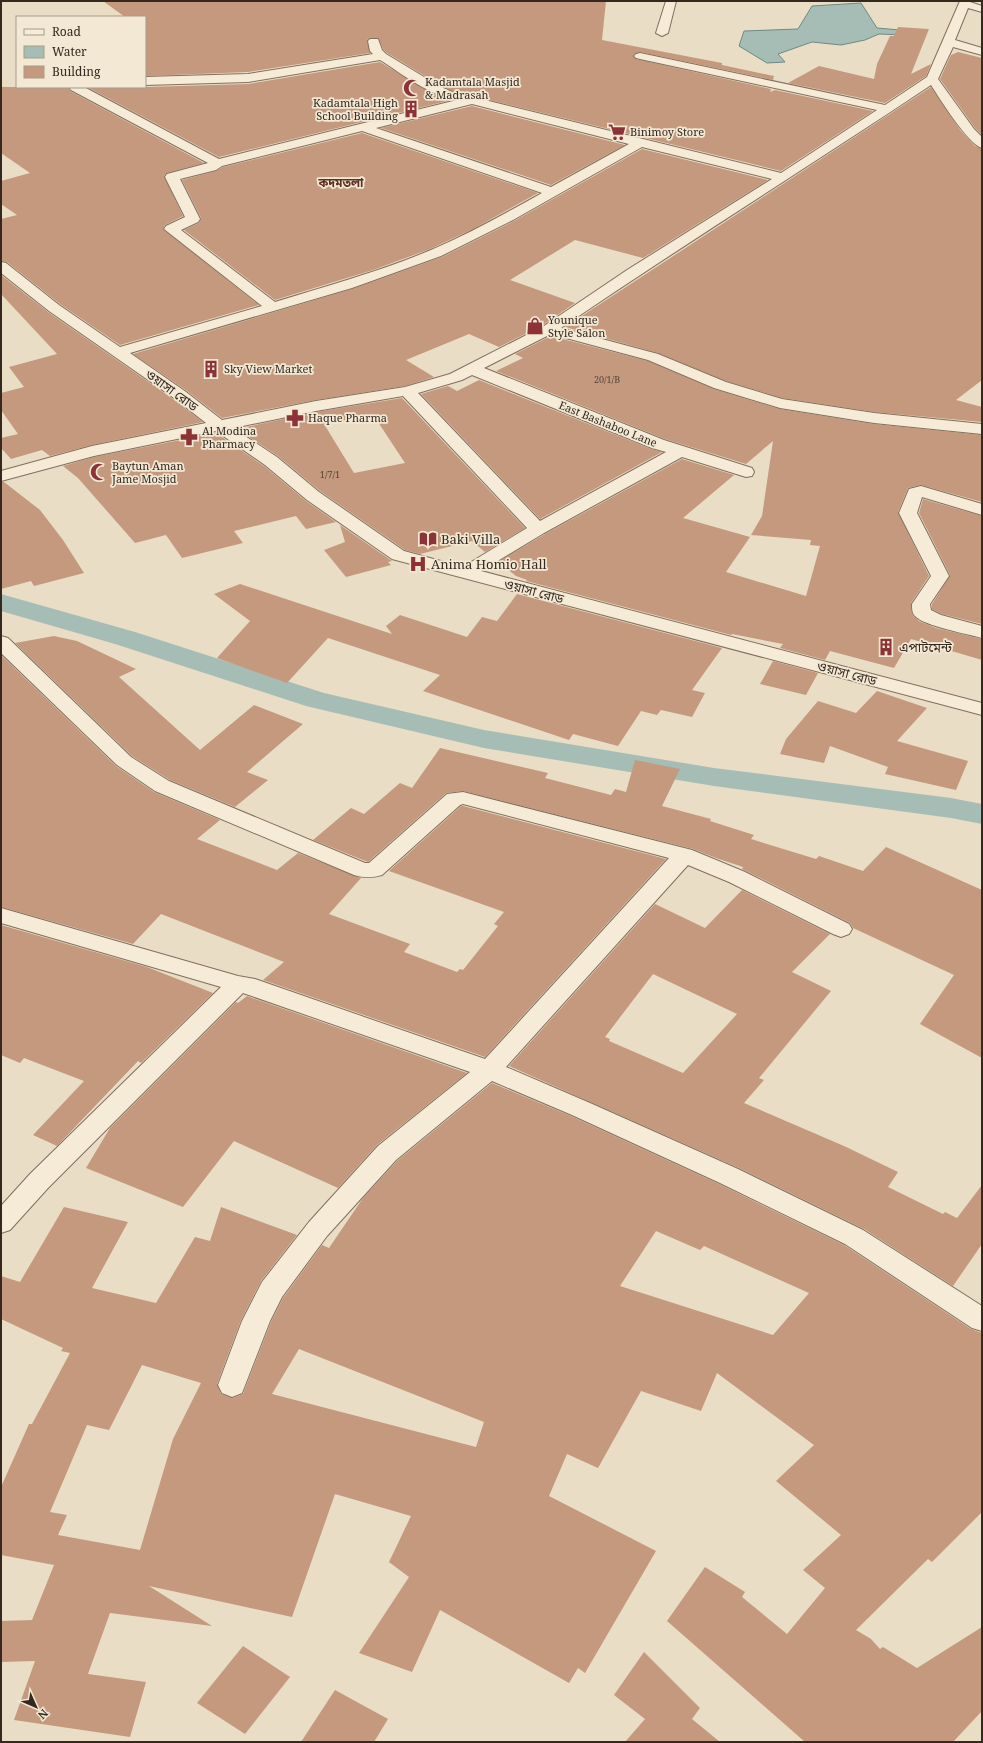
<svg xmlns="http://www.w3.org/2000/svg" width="983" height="1743" viewBox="0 0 983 1743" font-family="'Noto Serif','Noto Sans Bengali',serif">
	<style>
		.water { fill: #a6bdb5; stroke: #6e8a82 }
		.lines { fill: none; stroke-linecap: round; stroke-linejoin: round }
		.canal { fill: #a6bdb5; fill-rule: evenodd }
		.building { fill: #c4997e; fill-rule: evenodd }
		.minor-casing { stroke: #826f5d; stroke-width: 2 }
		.minor { fill: #f5ebd7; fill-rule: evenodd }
		.labels { text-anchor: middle; stroke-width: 3.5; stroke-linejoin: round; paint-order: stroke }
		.far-number-label { font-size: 9px; fill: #584437 }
		.far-poi-label { font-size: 11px; fill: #34281f; stroke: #f2e8d3; text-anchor: start }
		.far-street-label { font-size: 11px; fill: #34281f; stroke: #f2e8d3 }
		.far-neighbourhood-label { font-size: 12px; font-weight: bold; fill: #5c2d23; stroke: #f2e8d3 }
		.street-label { font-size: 13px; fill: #34281f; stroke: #f2e8d3 }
		.poi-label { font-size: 13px; fill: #34281f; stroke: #f2e8d3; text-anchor: start }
	</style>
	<rect width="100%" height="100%" fill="#e9ddc5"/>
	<polygon class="water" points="861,3 877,28 900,30 904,35 879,34 865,40 841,45 812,42 778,54 785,62 767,63 739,46 744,31 798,29 812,6"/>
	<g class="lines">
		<polygon class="canal" points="1,594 135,632 324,693 484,730 714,768 951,798 982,804 982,824 951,818 714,786 484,748 306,706 115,644 1,611"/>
	</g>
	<g class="building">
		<polygon points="103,1 606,1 602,40 722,63 722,65 774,76 773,80 640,52 633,55 636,59 771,89 770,92 775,90 873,111 781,171 452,91 440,85 387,53 383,49 378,38 370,38 367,40 370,53 248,72 145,76 145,17 125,17"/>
		<polygon points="898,27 929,29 911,74 931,64 926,76 885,103 788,83 819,66 874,79 877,64 890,36 894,36"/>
		<polygon points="958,52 982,58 982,135 975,128 940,79 951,55"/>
		<polygon points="380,62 426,90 451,100 219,157 87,87 145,87 248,84"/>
		<polygon points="1,87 68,87 70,91 204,163 167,173 164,176 183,216 165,225 163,229 259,305 120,345 60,304 7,262 1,261 1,219 17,215 1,204 1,181 30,173 1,153"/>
		<polygon points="931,87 961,131 975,146 982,149 982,380 956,400 982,407 982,422 874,412 782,398 726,381 658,353 565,327"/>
		<polygon points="472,106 625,145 551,185 381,128"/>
		<polygon points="362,133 538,193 473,229 430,249 373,270 275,300 184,230 199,223 201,218 182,180 216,171 223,167"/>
		<polygon points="642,149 768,180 643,258 575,240 510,280 575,303 543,325 499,347 469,334 406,360 434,377 405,386 316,400 222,418 187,391 133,354 352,289 442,257 514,221"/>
		<polygon points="1,275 48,312 173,399 203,422 92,445 50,456 42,450 11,459 1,448 1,438 18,434 1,410 1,393 24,387 9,367 57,354 1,294"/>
		<polygon points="551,336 648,361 714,389 780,409 874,424 982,435 982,502 921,485 908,488 898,512 929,576 911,603 913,616 919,621 936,628 982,639 982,660 911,639 894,668 830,651 825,660 780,648 783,644 732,634 731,635 526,581 527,580 516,576 498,562 545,534 682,459 734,475 683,518 750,537 726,572 806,596 820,546 810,545 811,540 751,535 762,516 773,441 746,464 665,439 496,371 523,358 515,354"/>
		<polygon points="479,380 651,449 662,452 540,519 421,394 448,386 457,391"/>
		<path d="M402 398 525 528 485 552 472 541 420 554 405 550 320 491 278 456 237 429 316 412ZM374 416 405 463 354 473 324 424Z"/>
		<polygon points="216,433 264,466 306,501 336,522 306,529 296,516 234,531 243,543 182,558 166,535 135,543 78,478 63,466 94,457"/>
		<polygon points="1,482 4,482 40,510 63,540 84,573 34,586 31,581 1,589"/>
		<polygon points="923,499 982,516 982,624 942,614 932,609 932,604 950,575 919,513"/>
		<polygon points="340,525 392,561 388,562 391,565 346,577 324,550 345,542"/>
		<polygon points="240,584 392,634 386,626 400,615 467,637 482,617 497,621 517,594 722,648 692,690 705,693 692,717 661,710 657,715 641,711 618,746 573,734 569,740 423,691 440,675 328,638 287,683 217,658 250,621 214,594"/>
		<polygon points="54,636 77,641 136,669 119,677 200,750 254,705 303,724 247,772 268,780 235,807 170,780 132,756 15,643"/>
		<polygon points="1,655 116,766 154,792 220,820 197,839 277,870 298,853 361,878 329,914 410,944 404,952 457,972 460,969 463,970 498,926 494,924 504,912 389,871 461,806 463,806 666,859 485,1057 263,980 284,962 161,914 133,944 1,907"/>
		<polygon points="773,661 818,673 806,695 760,684"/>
		<polygon points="877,691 927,708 897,741 968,761 956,790 885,774 888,767 830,746 824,763 780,754 786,739 818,701 856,713"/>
		<polygon points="440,748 548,773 545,778 611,795 615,789 626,792 635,760 680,769 662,806 711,819 710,821 754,835 751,839 816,859 819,856 863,871 886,847 982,890 982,1058 920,1024 954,975 853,928 850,923 742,869 743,867 716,858 693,849 463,791 446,793 368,862 313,840 351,808 364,814 400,783 412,788"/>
		<path d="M742 890 830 934 792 972 831 991 759 1078 764 1080 744 1103 844 1146 898 1172 888 1187 943 1214 945 1212 957 1218 982 1185V1244L953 1286 864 1229 739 1168 509 1066 655 904 705 928ZM653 974 737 1014 683 1073 609 1041 610 1039 605 1037Z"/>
		<polygon points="1,925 147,967 213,993 141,1063 138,1061 57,1146 33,1135 84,1081 24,1058 20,1063 1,1055"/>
		<polygon points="247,996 467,1073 377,1145 338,1188 234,1141 183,1207 86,1168 110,1128 236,1002 238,1003"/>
		<path d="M492 1083 571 1116 719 1184 844 1245 971 1329 982 1333V1512L932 1562 928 1559 856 1630 871 1639 880 1649 883 1647 917 1668 982 1627V1711L953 1742H805L667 1621 705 1567 745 1592 742 1597 787 1634 825 1588 803 1570 841 1535 776 1481 814 1445 717 1373 701 1411 641 1391 598 1468 567 1454 549 1496 656 1551 585 1673 578 1668 569 1683 440 1610 412 1672 359 1653 409 1577 389 1562 411 1516 335 1494 292 1617 149 1586 212 1626 110 1613 88 1674 146 1682 130 1737 14 1720 35 1661 1 1662V1621L32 1620 54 1565 1 1555V1487L29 1424H32L70 1353 61 1351 63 1348 1 1319V1276L20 1282 64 1207 128 1222 92 1288 156 1303 195 1237 210 1241 221 1207 297 1235 261 1281 241 1320 217 1384 221 1394 233 1398 243 1394 271 1322 283 1298 322 1245 329 1248 363 1198 397 1161ZM656 1231 700 1250 704 1246 809 1293 773 1335 620 1286ZM299 1349 484 1422 476 1447 272 1394ZM142 1365 201 1383 173 1439 140 1550 58 1535 67 1515 50 1512 87 1425 109 1430Z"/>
		<polygon points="243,1646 290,1677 245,1734 197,1703"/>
		<polygon points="644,1652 700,1708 692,1719 720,1742 625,1742 645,1719 614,1695"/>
		<polygon points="335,1690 388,1719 374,1742 301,1742"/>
	</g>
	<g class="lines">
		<g class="minor-casing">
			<g id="minor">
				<polygon points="666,1 676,1 668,33 662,36 656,33"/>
				<path d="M960 1H970V2L982 6V12L968 8 955 40 982 48V55L953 47 938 79 974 129 982 137V148C968 144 940 99 931 85 808 167 683 245 561 328L658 354 726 382 782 399 874 413 982 424V434L874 423 780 408 714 388 648 360 551 334 484 368 664 440 752 468 754 472 752 476 746 477 682 457 544 533 481 571 982 703V715L392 559 307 500 265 465 216 431 94 456 1 481V471L92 446 206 423 174 398 49 311 1 273V262L6 263 59 305 120 347 262 306 164 229 166 226 185 217 165 177 167 174 208 163 71 90 69 87H84L219 159 457 100C428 95 404 75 380 60L248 82 145 85V77L248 74 373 54 370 51 368 41 370 39H378L382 50 386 54 439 86 452 92 781 173 877 110 640 59 636 58 634 56 636 54 640 53 885 105 927 77ZM472 104 629 144 551 187 376 128ZM362 131 542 193C506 213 469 234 431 250 381 271 327 286 275 302L181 230 198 222 200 219 180 179 216 170 222 166ZM642 147 772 179 627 270 544 326 450 374 405 387 316 401 222 420 186 392 130 353 352 288 441 256 513 220ZM472 375 652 448 666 452 540 521 418 393 462 380ZM403 396 527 528 463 567 404 551 319 492 277 457 233 428 316 411Z"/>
				<path d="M921 486 982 504V515L922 497 917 513 949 576 930 604 931 610 941 615 982 626V638C968 634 924 626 915 616 912 613 912 608 912 604L931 576 899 513 909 489Z"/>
				<path d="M1 636 8 638 131 757 169 781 365 863H369L447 794 463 792 692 850 745 872 849 924 852 929 849 934 841 937 833 934 729 882 688 865 506 1067 590 1103 738 1169 863 1230 982 1306V1331L972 1328 845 1244 720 1183 572 1115 492 1081 396 1160 327 1236 282 1297 270 1321 242 1393 232 1397 222 1393 218 1385 242 1321 262 1282 309 1222 378 1146 470 1072 243 993 48 1188 10 1230 1 1233V1206L30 1174 221 987 1 923V908L238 976 255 979 485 1059 669 858 463 804 460 805 382 875C372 878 364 878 354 875L155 791 117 765 1 653Z"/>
			</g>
		</g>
		<use href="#minor" class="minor"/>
	</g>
	<defs>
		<g id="mosque-bare" transform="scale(1.38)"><path d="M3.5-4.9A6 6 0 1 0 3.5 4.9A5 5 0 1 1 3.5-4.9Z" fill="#8b3336" stroke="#f2e8d3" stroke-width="2.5" paint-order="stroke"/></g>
		<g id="building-bare" transform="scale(1.38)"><path d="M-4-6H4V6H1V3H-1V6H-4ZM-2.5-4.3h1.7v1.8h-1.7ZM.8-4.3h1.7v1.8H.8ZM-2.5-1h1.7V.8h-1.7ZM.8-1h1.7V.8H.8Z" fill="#8b3336" stroke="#f2e8d3" stroke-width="2.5" paint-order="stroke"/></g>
		<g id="supermarket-bare" transform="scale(1.38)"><path d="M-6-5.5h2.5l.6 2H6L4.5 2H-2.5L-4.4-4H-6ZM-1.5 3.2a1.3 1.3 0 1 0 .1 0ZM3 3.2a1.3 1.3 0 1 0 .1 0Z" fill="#8b3336" stroke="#f2e8d3" stroke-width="2.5" paint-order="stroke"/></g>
		<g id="shop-bare" transform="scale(1.38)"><path d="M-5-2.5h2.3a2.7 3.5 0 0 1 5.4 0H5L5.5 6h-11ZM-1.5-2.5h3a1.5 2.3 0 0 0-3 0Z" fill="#8b3336" stroke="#f2e8d3" stroke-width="2.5" paint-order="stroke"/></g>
		<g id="pharmacy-bare" transform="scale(1.38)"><path d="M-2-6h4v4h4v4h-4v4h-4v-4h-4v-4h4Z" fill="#8b3336" stroke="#f2e8d3" stroke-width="2.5" paint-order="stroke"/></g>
		<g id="library-bare" transform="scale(1.38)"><path d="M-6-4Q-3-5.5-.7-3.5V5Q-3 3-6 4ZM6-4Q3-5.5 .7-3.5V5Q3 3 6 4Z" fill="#8b3336" stroke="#f2e8d3" stroke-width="2.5" paint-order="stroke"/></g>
		<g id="hospital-bare" transform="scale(1.38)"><path d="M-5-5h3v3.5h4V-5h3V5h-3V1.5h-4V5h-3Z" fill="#8b3336" stroke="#f2e8d3" stroke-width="2.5" paint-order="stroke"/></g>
	</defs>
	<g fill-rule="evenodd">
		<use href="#mosque-bare" x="412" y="88"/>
		<use href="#building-bare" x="411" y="109"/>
		<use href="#supermarket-bare" x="617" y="132"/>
		<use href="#shop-bare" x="535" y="326"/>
		<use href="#building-bare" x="211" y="369"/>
		<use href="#pharmacy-bare" x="295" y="418"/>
		<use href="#pharmacy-bare" x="189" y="437"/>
		<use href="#mosque-bare" x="99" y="472"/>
		<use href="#library-bare" x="428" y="539"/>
		<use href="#hospital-bare" x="418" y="564"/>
		<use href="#building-bare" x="886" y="647"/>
	</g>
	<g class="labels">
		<g class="far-number-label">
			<text x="607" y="383">20/1/B</text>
			<text x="330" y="478">1/7/1</text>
		</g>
		<g class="far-poi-label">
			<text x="425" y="86">Kadamtala Masjid<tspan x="425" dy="13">&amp; Madrasah</tspan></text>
			<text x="398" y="107" text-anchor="end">Kadamtala High<tspan x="398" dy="13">School Building</tspan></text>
			<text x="630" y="136">Binimoy Store</text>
			<text x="548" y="324">Younique<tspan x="548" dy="13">Style Salon</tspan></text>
			<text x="224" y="373">Sky View Market</text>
			<text x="308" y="422">Haque Pharma</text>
			<text x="202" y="435">Al Modina<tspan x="202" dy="13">Pharmacy</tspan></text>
			<text x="112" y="470">Baytun Aman<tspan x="112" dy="13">Jame Mosjid</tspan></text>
		</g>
		<g class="far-street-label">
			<text transform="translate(608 424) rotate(22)" y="4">East Bashaboo Lane</text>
		</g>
		<g class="far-neighbourhood-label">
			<text x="341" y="187">কদমতলা</text>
		</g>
		<g class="street-label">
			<text transform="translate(172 390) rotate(36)" y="5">ওয়াসা রোড</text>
			<text transform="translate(534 591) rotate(15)" y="5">ওয়াসা রোড</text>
			<text transform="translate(847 673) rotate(15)" y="5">ওয়াসা রোড</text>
		</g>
		<g class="poi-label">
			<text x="441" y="544">Baki Villa</text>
			<text x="431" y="569">Anima Homio Hall</text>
			<text x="899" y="652">এপাটমেন্ট</text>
		</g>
	</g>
	<rect width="983" height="1743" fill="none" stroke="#34281f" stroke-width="4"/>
	<rect x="16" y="16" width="130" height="72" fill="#f2e8d3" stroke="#a69b8b"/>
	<rect x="24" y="29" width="20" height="6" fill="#f5ebd7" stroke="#a69b8b"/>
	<text x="52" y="36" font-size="12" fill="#34281f">Road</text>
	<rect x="24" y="46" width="20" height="12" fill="#a6bdb5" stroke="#a69b8b"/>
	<text x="52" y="56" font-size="12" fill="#34281f">Water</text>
	<rect x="24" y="66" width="20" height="12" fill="#c4997e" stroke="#a69b8b"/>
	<text x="52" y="76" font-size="12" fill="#34281f">Building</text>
	<g transform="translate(36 1707) rotate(135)" stroke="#f2e8d3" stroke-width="3" paint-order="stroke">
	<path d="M0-3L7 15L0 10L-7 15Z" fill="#34281f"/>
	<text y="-6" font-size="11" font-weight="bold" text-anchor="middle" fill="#34281f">N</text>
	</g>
</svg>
